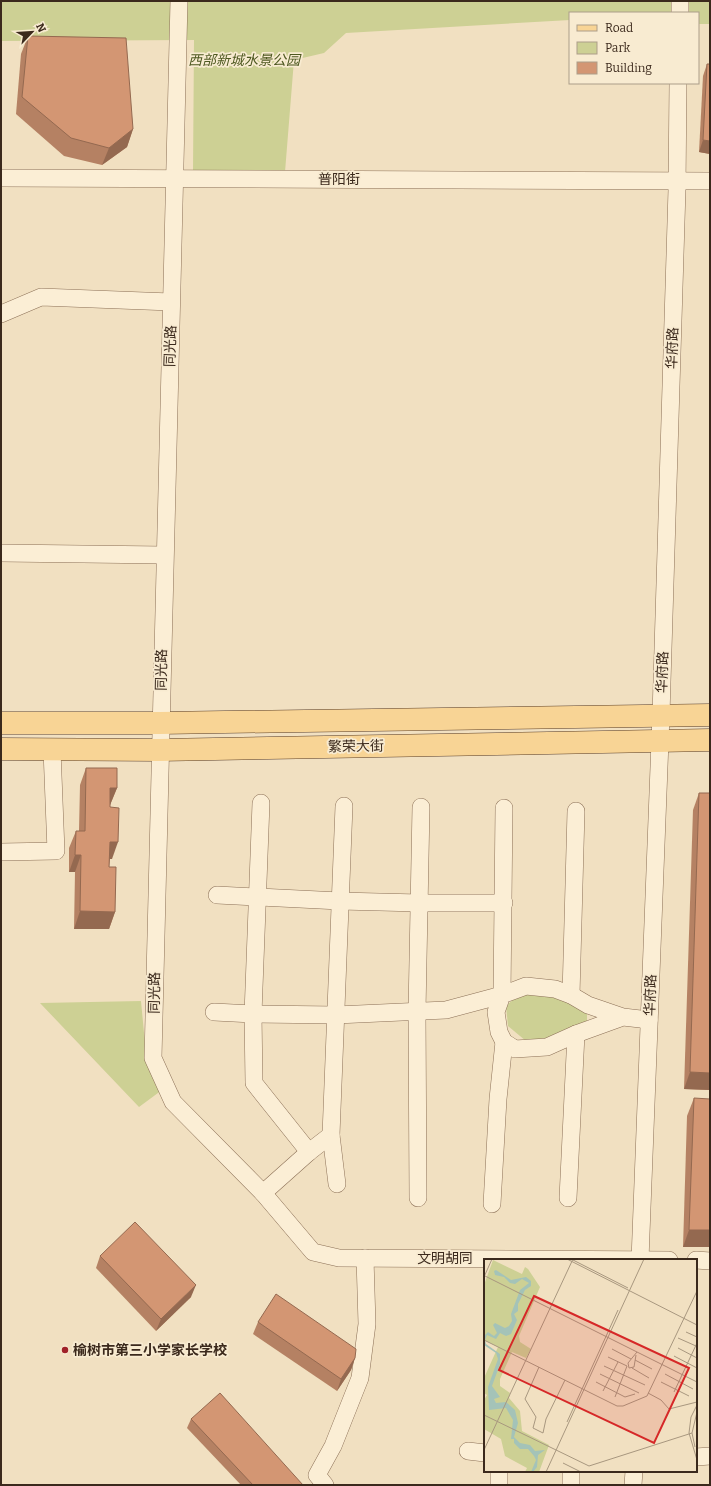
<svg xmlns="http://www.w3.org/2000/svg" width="711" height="1486" viewBox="0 0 711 1486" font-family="Bitter,'Noto Sans SC',serif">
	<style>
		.green { fill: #cdd094 }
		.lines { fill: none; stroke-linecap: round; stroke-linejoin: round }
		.minor-casing { stroke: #8c7057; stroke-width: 18 }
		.major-casing { stroke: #5a3f2b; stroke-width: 23 }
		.minor { stroke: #fbeed5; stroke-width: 17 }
		.major { stroke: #f8d495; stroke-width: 22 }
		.wall { fill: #b58163 }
		.shaded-wall { fill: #946950 }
		.building { fill: #d39673; stroke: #946950 }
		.poi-dot { fill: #a02229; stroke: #f8ebd1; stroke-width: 1.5 }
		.labels { text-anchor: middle; stroke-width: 3.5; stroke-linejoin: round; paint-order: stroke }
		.park-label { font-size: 14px; font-style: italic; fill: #4e5921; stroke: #f8ebd1 }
		.street-label { font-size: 14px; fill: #3b291c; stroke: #f8ebd1 }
		.poi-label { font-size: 14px; font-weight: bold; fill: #3b291c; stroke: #f8ebd1; text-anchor: start }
		.inset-road { fill: none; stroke: #a8977f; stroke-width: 1 }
		.view { fill: #d62828; fill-opacity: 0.15; stroke: #d62828; stroke-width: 2 }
		.inset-edge { fill: none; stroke: #3b291c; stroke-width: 2 }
	</style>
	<rect width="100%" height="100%" fill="#f1e0c1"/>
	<g class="green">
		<polygon points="1,1 710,1 710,24 698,24 698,13 570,13 570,20 346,33 324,53 294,60 285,172 193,171 194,40 1,41"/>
		<polygon points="522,991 552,997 587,1009 587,1027 548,1038 526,1041 508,1026 506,1006"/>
		<polygon points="141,1001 146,1054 162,1090 139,1107 40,1003"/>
	</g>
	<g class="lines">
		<g class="minor-casing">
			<g id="minor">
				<polyline points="179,1 153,1058 173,1102 263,1193 313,1252 339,1258 669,1260"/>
				<polyline points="680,13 680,1"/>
				<polyline points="1,178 710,181"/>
				<polyline points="1,314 41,297 171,302"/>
				<polyline points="1,553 164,555"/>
				<polyline points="261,803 253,1014 254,1083 309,1152"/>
				<polyline points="1,852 56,851 52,750"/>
				<polyline points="217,895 340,901 419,903 504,903"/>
				<polyline points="571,995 576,811"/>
				<polyline points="214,1012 253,1014 336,1015 446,1010 502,995 504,808"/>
				<polyline points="623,1017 576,1034 547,1047 515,1049 504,1042 499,1032 496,1012 502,995 526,986 555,989 571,995 588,1005 623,1017 649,1020"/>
				<polyline points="337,1184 331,1135 344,806"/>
				<polyline points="263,1193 309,1152 331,1135"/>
				<polyline points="418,1198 417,1011 421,807"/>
				<polyline points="568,1198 576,1034"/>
				<polyline points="492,1204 498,1099 504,1042"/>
				<polyline points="640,1260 661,715 677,189 678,83"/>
				<polyline points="696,1260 710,1261"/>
				<polyline points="468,1451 485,1453"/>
				<polyline points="696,1457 710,1456"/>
				<polyline points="325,1485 317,1475 333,1446 360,1378 367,1324 365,1258"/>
				<polyline points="499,1485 499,1471"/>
				<polyline points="571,1485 571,1471"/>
				<polyline points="633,1485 634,1471"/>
			</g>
		</g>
		<g class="major-casing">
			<g id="major">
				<polyline points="1,723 160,723 710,715"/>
				<polyline points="1,749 159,750 710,740"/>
			</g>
		</g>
		<use href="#minor" class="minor"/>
		<use href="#major" class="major"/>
	</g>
	<g class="wall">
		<polygon points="28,36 133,129 127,147 102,165 64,156 16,114 21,54"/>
		<polygon points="707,64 710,64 710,154 699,152 703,76"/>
		<polygon points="86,768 117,788 110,805 112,859 110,859 109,867 115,912 109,929 74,929 75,872 69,872 69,848 76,831 79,831 80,785"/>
		<polygon points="699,793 710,793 710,1090 684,1089 693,810"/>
		<polygon points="694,1098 710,1247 683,1247 687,1116"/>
		<polygon points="100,1256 191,1297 156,1331 96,1268"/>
		<polygon points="258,1322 355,1358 351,1370 337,1391 253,1334"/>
		<polygon points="191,1419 303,1485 241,1485 187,1428"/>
	</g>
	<g class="shaded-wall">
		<polygon points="133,129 127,147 102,165 109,148"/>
		<polygon points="703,140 710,141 710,154 699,152"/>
		<polygon points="110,788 117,788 110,805 104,805"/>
		<polygon points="110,842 118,842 112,859 104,859"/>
		<polygon points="75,855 81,855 75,872 69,872"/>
		<polygon points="80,911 115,912 109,929 74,929"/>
		<polygon points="690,1072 710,1073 710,1090 684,1089"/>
		<polygon points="689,1230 710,1230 710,1247 683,1247"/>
		<polygon points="196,1285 191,1297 156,1331 161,1319"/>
		<polygon points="355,1358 351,1370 337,1391 341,1379"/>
	</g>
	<g class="building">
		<polygon points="28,36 126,38 133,129 109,148 71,138 22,97"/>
		<polygon points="707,64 710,64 710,141 703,140"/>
		<polygon points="86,768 117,768 117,788 110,788 110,807 119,808 118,842 110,842 109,867 116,867 115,912 80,911 81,855 75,855 76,831 85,831"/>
		<polygon points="699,793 710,793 710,1073 690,1072"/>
		<polygon points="694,1098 710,1099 710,1230 689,1230"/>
		<polygon points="135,1222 196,1285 161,1319 100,1256"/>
		<polygon points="276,1294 356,1349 355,1358 341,1379 258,1322"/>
		<polygon points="220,1393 303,1485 253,1485 191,1419"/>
	</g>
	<circle class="poi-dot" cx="65" cy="1350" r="4"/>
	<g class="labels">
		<g class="park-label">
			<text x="244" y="65">西部新城水景公园</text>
		</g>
		<g class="street-label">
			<text x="339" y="184">普阳街</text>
			<text transform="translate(170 346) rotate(-88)" y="5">同光路</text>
			<text transform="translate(672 348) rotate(-88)" y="5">华府路</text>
			<text transform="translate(161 670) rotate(-89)" y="5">同光路</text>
			<text transform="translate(662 672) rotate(-88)" y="5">华府路</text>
			<text transform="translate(356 746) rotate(-1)" y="5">繁荣大街</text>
			<text transform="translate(154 993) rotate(-89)" y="5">同光路</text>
			<text transform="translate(650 995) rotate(-88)" y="5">华府路</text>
			<text x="445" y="1263">文明胡同</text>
		</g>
		<g class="poi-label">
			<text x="73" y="1355">榆树市第三小学家长学校</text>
		</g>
	</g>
	<g transform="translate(484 1259)">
		<rect width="213" height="213" fill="#f1e0c1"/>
		<path d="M9 1 38 15 41 8 44 10 56 28 35 77 36 83 47 90 42 99 28 93 16 120V127L26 134 25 139 36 152 38 172 65 186 55 213H41L43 209 21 197 17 180 0 170V141L3 136 0 134V119L14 88 0 81V26Z" fill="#cdd094"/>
		<path d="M12 11 27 21 42 18 47 22V27L41 31 34 45V52L30 55 33 61 27 75 22 77 16 74 12 80 3 76 1 81 2 85 16 95V105L8 127 16 138 10 140 12 144 22 143 31 151 34 164 30 178 36 184 46 186 51 192 61 191 54 196 53 208 49 213H47L52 201 50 197 44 190H36L30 184V180H27L29 161 22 149 5 151 4 128 14 100 12 94 0 86 1 76 4 73 10 77 13 74 9 66 11 64 21 69 25 67 28 62 27 55 36 31 45 24 38 20 31 25 26 24 20 18 11 16 10 12Z" fill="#a4c3b8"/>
		<path class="inset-road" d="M83 0 213 66M89 1 144 29M1 17 213 123M0 18 8 0M202 73 213 78M194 79 212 87M0 81 133 147H139L163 137 213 32M194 89 213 99M128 90 147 100M152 96 150 108 145 109 144 104 153 93M190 97 213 109M124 98 143 107 131 138M151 101 168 110M120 107 161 126M55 108 41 140 52 158 49 169 59 174 62 160 81 121M148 109 165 119M116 115 155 134M181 115 209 130M112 123 141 138 151 135M177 123 205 137M119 132 134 103M190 133 213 84M164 134 177 141 185 150 213 143M213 146 207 158 205 174 213 201M0 156 105 207 208 174M83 163 134 51M211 188 208 174 213 153M0 191 89 0M79 204 97 213M62 213 160 0"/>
		<path class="view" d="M50 37 205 109 170 184 15 111Z"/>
		<rect width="213" height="213" class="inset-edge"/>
	</g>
	<rect width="711" height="1486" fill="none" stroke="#3b291c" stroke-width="4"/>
	<rect x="569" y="12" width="130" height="72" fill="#f8ebd1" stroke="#ac9d89"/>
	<rect x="577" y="25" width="20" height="6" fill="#f8d495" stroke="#ac9d89"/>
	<text x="605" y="32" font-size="12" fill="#3b291c">Road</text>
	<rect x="577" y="42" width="20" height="12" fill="#cdd094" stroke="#ac9d89"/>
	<text x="605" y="52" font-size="12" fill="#3b291c">Park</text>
	<rect x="577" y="62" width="20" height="12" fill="#d39673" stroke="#ac9d89"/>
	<text x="605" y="72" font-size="12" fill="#3b291c">Building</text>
	<g transform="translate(32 32) rotate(65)" stroke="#f8ebd1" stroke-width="3" paint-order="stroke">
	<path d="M0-3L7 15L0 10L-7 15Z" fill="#3b291c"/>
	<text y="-6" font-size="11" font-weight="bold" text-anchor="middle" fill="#3b291c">N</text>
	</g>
</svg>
